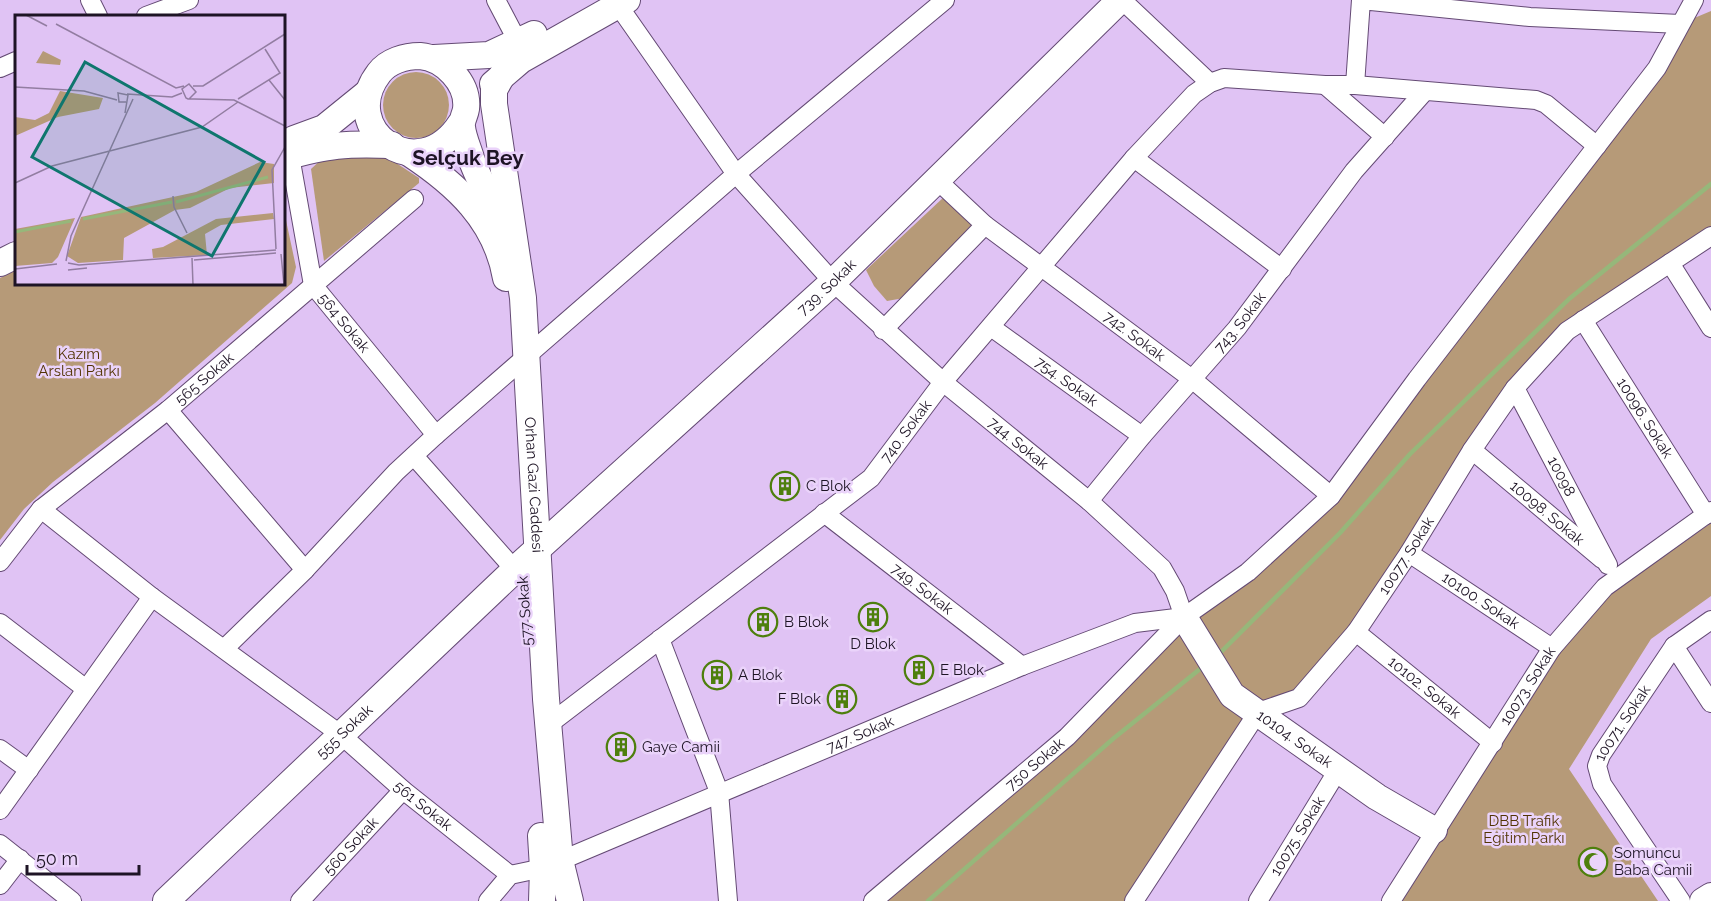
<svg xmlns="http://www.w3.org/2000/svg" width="1711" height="901" viewBox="0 0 1711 901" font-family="Raleway,sans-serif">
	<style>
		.green { fill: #b69a78 }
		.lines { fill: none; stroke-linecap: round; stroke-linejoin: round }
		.stream { stroke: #96b77a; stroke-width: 4.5 }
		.street-casing { stroke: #644a74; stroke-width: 20 }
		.secondary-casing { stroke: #644a74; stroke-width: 28 }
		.street { stroke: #fff; stroke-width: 18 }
		.secondary { stroke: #fff; stroke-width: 26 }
		.labels { text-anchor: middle; stroke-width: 5; stroke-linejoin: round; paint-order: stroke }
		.street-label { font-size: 15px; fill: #1e1425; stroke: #ead3fa }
		.park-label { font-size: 15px; fill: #523404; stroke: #ead3fa }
		.poi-label { font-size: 15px; fill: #1e1425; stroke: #ead3fa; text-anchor: start }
		.district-label { font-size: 21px; font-weight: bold; fill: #1e1425; stroke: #ead3fa }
		.inset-river { fill: none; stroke: #96b77a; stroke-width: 3 }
		.inset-road { fill: none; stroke: #927da1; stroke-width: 1.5 }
		.view { fill: #0f766e; fill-opacity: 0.15; stroke: #0f766e; stroke-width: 3 }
		.inset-edge { fill: none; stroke: #1e1425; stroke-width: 3 }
	</style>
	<rect width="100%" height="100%" fill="#e0c3f4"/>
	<g class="green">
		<polygon points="1711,11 1711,236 1567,331 1515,388 1409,553 1299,698 1258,712 1134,901 873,901 1331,496 1680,24"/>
		<circle cx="416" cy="105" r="33"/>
		<polygon points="384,155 419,178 419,183 324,261 311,169 324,157"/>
		<polygon points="945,196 979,224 904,298 887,301 874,286 866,270"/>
		<polygon points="284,211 296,267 292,283 155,403 53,482 24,509 0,540 0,278 16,270 16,284 284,284"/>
		<polygon points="1711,523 1711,596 1651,639 1569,769 1658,901 1395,901 1435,834 1591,607"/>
	</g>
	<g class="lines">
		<g class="stream">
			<polyline points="1221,652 1340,533 1410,454 1569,299 1711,184"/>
			<polyline points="928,901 1114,738 1200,669"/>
		</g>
		<g class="street-casing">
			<g id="street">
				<polyline points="90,0 98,16"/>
				<polyline points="496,0 518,42"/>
				<polyline points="1122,0 1210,83"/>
				<path id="s1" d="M618 5 736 174 833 282 943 382 1089 501 1162 568 1175 591 1184 617"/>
				<polyline points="146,16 189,0"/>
				<polyline points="0,68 16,61"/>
				<polyline points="1355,85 1536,100 1546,104 1597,146"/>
				<polyline points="1385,137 1325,85 1355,85 1361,0 1530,17 1680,24"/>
				<path id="s2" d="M290 156 313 285 436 435"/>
				<polyline points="1134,158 1282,269"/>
				<path id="s3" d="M937 180 985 225 1192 379 1331 496"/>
				<polyline points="1670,263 1711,328"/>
				<path id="s4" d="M1583 320 1706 515"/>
				<path id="s5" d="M991 327 1142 436"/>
				<polyline points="883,330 985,225"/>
				<path id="s6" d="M1515 388 1608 565"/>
				<polyline points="168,410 305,570"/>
				<path id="s7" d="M1472 450 1602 559"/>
				<polyline points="414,456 515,570"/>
				<path id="s8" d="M1089 501 1142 436 1237 328 1354 171 1425 91"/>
				<path id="s9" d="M41 509 152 597 340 734 403 790 510 875"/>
				<path id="s10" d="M824 513 1022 666"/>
				<path id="s11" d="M1409 553 1552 648"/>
				<path id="s12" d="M0 562 41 509 168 410 414 199"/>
				<polyline points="0,623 86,689"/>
				<path id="s13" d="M1356 632 1493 743"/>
				<polyline points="660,639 719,792 728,901"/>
				<polyline points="1674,646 1711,703"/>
				<polyline points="225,648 305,570 396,472 436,435 736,174 945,0"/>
				<path id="s14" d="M548 725 871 478 943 382 1134 158 1194 94 1210 83 1224 78 1325 85"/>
				<polyline points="0,749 29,770"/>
				<polyline points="0,810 152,597"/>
				<polyline points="0,844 72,901"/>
				<polyline points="0,885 20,859"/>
				<path id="s15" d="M300 901 403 790"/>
				<path id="s16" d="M488 901 510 875 543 868 1022 666 1135 623 1184 617"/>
				<path id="s17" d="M873 901 1067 737 1184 617 1248 572 1331 496 1417 379 1657 68 1694 0"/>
				<path id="s18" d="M1134 901 1258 712 1299 698 1356 632 1409 553 1472 450 1515 388 1567 331 1711 236"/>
				<path id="s19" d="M1258 901 1338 770"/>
				<path id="s20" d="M1391 901 1552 648 1605 587 1711 511"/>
				<path id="s21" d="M1681 901 1602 784 1597 766 1601 755 1674 646 1711 620"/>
			</g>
		</g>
		<g class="secondary-casing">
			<g id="secondary">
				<polyline points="434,58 489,55 534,34"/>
				<path id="s22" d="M504 72 494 90V104L523 298 546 699 560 860 570 901"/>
				<polyline points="493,84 521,60 627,0"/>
				<path d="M461 123C418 190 336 129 379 73 388 61 405 56 420 56 444 58 469 83 466 109 465 116 461 120 462 127 463 137 468 148 471 158 479 182 494 205 505 228"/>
				<polyline points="294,139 324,128 366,94"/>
				<path d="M409 153C456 184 496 220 506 278"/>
				<path d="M284 157C328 145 346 143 392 145"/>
				<polyline points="0,263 16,255"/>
				<path id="s23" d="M1184 617 1232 695 1377 797 1434 830"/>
				<polyline points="541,836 543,868 542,901"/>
				<path id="s24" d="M166 901 522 563 833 282 1120 0"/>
				<polyline points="1703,901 1711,896"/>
			</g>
		</g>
		<use href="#street" class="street"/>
		<use href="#secondary" class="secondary"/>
	</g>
	<defs>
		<g id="building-ring" transform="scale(1.5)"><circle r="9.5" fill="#ead3fa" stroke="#4e7f0d" stroke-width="1.5"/><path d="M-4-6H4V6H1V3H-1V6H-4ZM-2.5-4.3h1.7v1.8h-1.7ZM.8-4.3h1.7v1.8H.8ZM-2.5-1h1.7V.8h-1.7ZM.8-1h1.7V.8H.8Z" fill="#4e7f0d"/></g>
		<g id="mosque-ring" transform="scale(1.5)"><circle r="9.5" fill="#ead3fa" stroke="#4e7f0d" stroke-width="1.5"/><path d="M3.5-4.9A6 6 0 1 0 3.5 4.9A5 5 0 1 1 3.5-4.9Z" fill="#4e7f0d"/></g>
	</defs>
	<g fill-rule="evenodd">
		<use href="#building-ring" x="785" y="486"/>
		<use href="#building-ring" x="873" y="617"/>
		<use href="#building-ring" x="763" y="622"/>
		<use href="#building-ring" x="919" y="670"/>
		<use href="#building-ring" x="717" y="675"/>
		<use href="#building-ring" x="842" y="699"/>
		<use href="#building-ring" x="621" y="747"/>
		<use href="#mosque-ring" x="1593" y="862"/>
	</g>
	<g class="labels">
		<g class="street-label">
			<text dy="5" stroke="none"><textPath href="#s24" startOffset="902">739. Sokak</textPath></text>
			<text dy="5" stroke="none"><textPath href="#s8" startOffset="234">743. Sokak</textPath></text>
			<text dy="5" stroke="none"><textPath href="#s2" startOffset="180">564 Sokak</textPath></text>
			<text dy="5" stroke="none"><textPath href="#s3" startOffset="252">742. Sokak</textPath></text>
			<text dy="5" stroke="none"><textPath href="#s12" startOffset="276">565 Sokak</textPath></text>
			<text dy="5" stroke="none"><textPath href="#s5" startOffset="93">754. Sokak</textPath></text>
			<text dy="5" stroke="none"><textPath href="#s4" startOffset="116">10096. Sokak</textPath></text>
			<text dy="5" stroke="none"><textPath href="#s14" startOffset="465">740. Sokak</textPath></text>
			<text dy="5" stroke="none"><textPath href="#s1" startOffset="597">744. Sokak</textPath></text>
			<text dy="5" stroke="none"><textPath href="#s6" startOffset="100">10098</textPath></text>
			<text dy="5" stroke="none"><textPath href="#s22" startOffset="418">Orhan Gazi Caddesi</textPath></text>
			<text dy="5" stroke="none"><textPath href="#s7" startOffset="98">10098. Sokak</textPath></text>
			<text dy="5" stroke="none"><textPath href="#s18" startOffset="448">10077. Sokak</textPath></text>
			<text dy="5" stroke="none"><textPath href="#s10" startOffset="124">749. Sokak</textPath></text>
			<text dy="5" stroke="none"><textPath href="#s11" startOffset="86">10100. Sokak</textPath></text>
			<text transform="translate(525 611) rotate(-94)" y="5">577 Sokak</text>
			<text dy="5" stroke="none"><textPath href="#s20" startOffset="255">10073. Sokak</textPath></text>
			<text dy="5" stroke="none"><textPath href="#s13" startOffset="88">10102. Sokak</textPath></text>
			<text dy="5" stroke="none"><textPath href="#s21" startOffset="210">10071. Sokak</textPath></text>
			<text dy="5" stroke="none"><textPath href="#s24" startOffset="246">555 Sokak</textPath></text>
			<text dy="5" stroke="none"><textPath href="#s16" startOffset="412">747. Sokak</textPath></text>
			<text dy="5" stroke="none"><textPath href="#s23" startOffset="168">10104. Sokak</textPath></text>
			<text dy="5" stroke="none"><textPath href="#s17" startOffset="212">750 Sokak</textPath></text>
			<text dy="5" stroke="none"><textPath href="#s9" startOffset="484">561 Sokak</textPath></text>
			<text dy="5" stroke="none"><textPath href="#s19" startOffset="76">10075. Sokak</textPath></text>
			<text dy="5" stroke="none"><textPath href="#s15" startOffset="75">560 Sokak</textPath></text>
		</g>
		<g class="park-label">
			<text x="79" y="359">Kazım<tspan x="79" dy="17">Arslan Parkı</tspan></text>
			<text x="1524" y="826">DBB Trafik<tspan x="1524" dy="17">Eğitim Parkı</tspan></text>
		</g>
		<g class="poi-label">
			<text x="806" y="491">C Blok</text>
			<text x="784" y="627">B Blok</text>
			<text x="873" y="649" text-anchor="middle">D Blok</text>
			<text x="940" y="675">E Blok</text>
			<text x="738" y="680">A Blok</text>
			<text x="821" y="704" text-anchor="end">F Blok</text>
			<text x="642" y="752">Gaye Camii</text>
			<text x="1614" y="858">Somuncu<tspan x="1614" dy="17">Baba Camii</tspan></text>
		</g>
		<g class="district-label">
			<text x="468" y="165">Selçuk Bey</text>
		</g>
	</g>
	<g transform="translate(15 15)">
		<rect width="270" height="270" fill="#e0c3f4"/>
		<path d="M28 36 46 45 45 50 21 48ZM45 76 88 83 84 94 43 102 0 121V102L20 105 34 98ZM245 147 259 149V168L215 173 175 193 160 195 109 223 108 245 63 248 52 241 66 202 181 177ZM258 198 259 204 206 210 190 219 192 240 138 243 137 234 148 232 201 204ZM60 203 43 242 37 248 0 251V214Z" fill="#b69a78"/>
		<path class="inset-river" d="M161 187 253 162M68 204 157 187M0 217 56 206"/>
		<path class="inset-road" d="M11 0 32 11M41 9 161 73 169 71M254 65 270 85M178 71H188L270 19M0 72 69 76 102 85M112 79 157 82 167 78M174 84 181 77 174 69 167 74 171 83 173 84H179L219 85 270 111M223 84 265 58 250 34M110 98 113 80 103 78 104 87H111M0 168 37 151 187 112 223 87M158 181 159 192 172 218M261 234 257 155 270 132M266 239 269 270M177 243 178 270M179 245 261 238M51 246 56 221 118 84M53 248 64 250 261 235M0 254 42 249M53 255 72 253"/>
		<path class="view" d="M70 47 249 147 197 241 17 142Z"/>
		<rect width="270" height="270" class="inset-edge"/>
	</g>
	<path d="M27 865v9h112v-9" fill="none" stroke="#1e1425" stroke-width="3"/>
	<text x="36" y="865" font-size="18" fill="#1e1425" stroke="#ead3fa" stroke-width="4.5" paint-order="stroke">50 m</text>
</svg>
